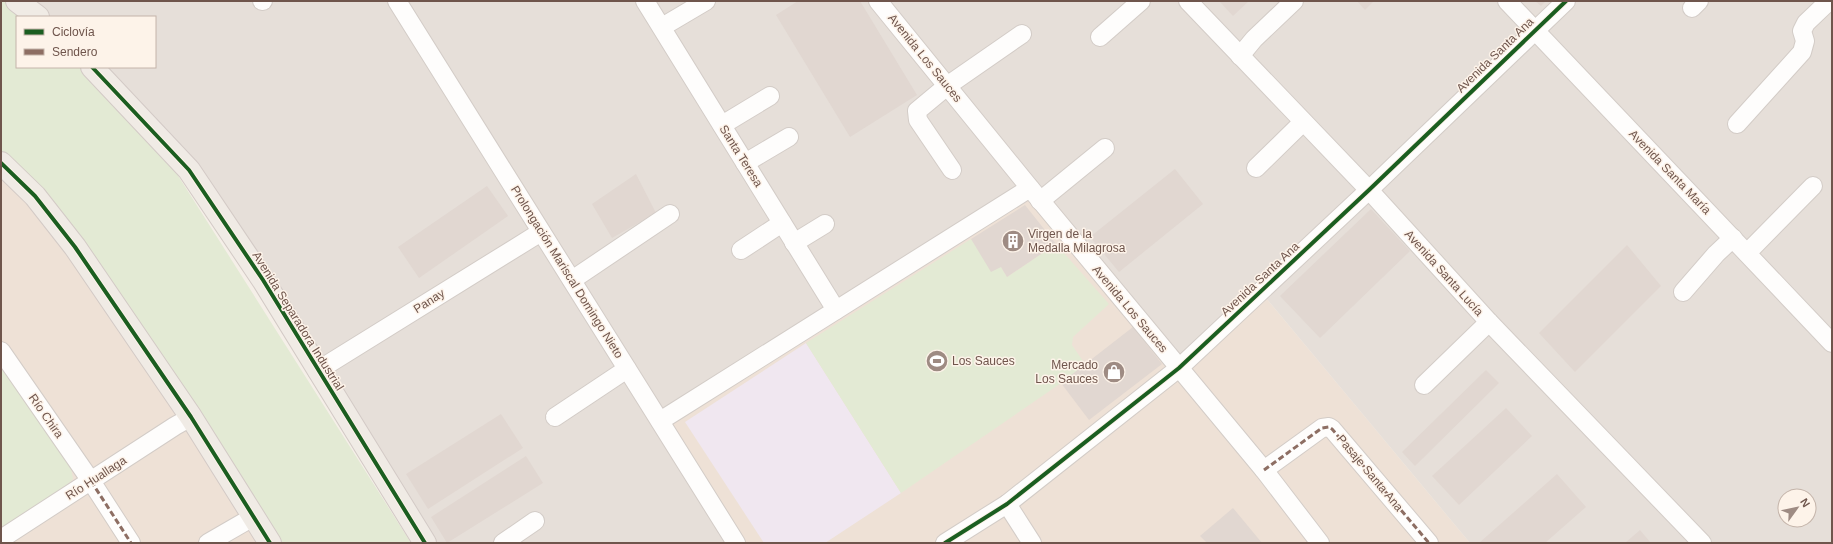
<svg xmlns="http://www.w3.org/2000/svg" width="1833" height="544" viewBox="0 0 1833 544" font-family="Arial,sans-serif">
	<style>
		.residential { fill: #eee1d6 }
		.industrial { fill: #e6dfd9; fill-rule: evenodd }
		.education { fill: #f0e7f0 }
		.green { fill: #e3ead4 }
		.building { fill: #e1d7d1 }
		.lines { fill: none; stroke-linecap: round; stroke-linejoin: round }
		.minor-casing { stroke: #d3ccc7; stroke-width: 20 }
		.major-casing { stroke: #d3cac6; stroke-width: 24 }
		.minor { stroke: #fefdfc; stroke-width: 18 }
		.major { stroke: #f0ebe5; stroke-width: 22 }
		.quiet { stroke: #8d6e63; stroke-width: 3; stroke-dasharray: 6 3; stroke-linecap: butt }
		.cycleway-casing { stroke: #fdf3e9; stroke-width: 6 }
		.cycleway { stroke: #1b5e20; stroke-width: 4 }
		.labels { text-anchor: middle; stroke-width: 3; stroke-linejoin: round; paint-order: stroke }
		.street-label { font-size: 12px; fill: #6f554c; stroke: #fdf3e9 }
		.poi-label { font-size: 12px; fill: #6f554c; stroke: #fdf3e9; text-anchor: start }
	</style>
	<rect width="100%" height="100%" fill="#f5efe8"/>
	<g class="residential">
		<polygon points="1,126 311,543 1,543"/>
		<polygon points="1013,192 1266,298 1470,543 735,543 664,429 670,409"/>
	</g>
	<path class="industrial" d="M29 1H1832V543H1470L1266 298 1181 358 1040 190 670 409 665 429 735 543H434L228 217 101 67H155V17H50ZM1785 496H1809V520H1785Z"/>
	<polygon class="education" points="806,343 901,493 825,543 764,543 685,422"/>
	<g class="green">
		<polygon points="1,1 11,1 32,17 17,17 17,67 87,67 103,83 177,174 411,543 272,543 1,153"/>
		<polygon points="971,239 1001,267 1007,277 1056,244 1109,304 1073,337 1072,345 1085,364 1067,379 901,493 806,343"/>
		<polygon points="1,362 70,462 73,479 62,490 1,529"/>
	</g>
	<g class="building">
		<polygon points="798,1 860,1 917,95 850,137 776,15"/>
		<polygon points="1219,1 1249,1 1233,16"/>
		<polygon points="1357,1 1374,1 1365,10"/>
		<polygon points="1535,1 1546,1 1541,6"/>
		<polygon points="1175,169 1203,204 1119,272 1090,237"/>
		<polygon points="636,174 656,213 612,238 592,204"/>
		<polygon points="487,186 508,216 419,278 398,247"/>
		<polygon points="1025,205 1056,244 1007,277 1001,267 991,272 971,239"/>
		<polygon points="1371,209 1410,251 1320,338 1280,296"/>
		<polygon points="1627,245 1661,286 1575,372 1539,333"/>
		<polygon points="1133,327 1162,364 1089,420 1061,383"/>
		<polygon points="1486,370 1499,383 1415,466 1402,452"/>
		<polygon points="1506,408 1532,436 1459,505 1432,476"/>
		<polygon points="501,414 523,448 428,509 406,474"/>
		<polygon points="526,456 543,483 447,543 431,517"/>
		<polygon points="1557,474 1586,507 1545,543 1479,543"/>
		<polygon points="1233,508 1262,543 1207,543 1200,536"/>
		<polygon points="1640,530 1651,543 1625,543"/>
	</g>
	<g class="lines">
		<g class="minor-casing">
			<g id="minor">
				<polyline points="262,1 263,1"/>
				<polyline points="397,1 736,543"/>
				<polyline points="645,1 836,310"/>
				<polyline points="878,1 1030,188 1264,470 1320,543"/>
				<polyline points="1188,1 1369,190 1489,322 1702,543"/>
				<polyline points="1507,1 1832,343"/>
				<polyline points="1692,8 1699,1"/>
				<polyline points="662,27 706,1"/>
				<polyline points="1100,37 1141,1"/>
				<polyline points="1240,56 1254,39 1294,1"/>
				<polyline points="1737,124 1802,52 1805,41 1802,31 1806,23 1829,1"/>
				<polyline points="722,125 770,96"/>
				<polyline points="745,163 789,137"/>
				<polyline points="1256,168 1303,122"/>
				<polyline points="952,170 918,120 917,111 947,86 1022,34"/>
				<polyline points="1040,201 1105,148"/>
				<polyline points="794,243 825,224"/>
				<polyline points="741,250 782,223"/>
				<polyline points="1747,253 1813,186"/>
				<polyline points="572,280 670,214"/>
				<polyline points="1683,292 1716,254 1733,238"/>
				<polyline points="1,351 91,481 131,543"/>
				<polyline points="317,371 541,232"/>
				<polyline points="1424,385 1489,322"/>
				<polyline points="555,417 627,369"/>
				<polyline points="660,421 1030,188"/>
				<polyline points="1264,470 1322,428 1329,427 1332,429 1429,543"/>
				<polyline points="1007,504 1032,543"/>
				<polyline points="1,539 175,426 191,417"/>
				<polyline points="208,543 253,517"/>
				<polyline points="503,543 535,521"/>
				<polyline points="945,543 1007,504 1179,368 1369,190 1566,1"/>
			</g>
		</g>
		<g class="major-casing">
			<g id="major">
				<polyline points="17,1 38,17"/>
				<polyline points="92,67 189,170 263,280 425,543"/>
				<polyline points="1,163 35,196 75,247 191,417 270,543"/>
			</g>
		</g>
		<use href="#minor" class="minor"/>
		<use href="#major" class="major"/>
		<g class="quiet">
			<polyline points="1264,470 1322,428 1329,427 1332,429 1429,543"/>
			<polyline points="91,481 131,543"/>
		</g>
		<g class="cycleway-casing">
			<g id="cycleway">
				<polyline points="92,67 189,170 263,280 425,543"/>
				<polyline points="1,163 35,196 75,247 191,417 270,543"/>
				<polyline points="945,543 1007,504 1179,368 1369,190 1566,1"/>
			</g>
		</g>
		<use href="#cycleway" class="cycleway"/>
	</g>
	<defs>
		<g id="building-disc" transform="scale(1.15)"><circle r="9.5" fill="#9e8b83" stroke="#fdf3e9"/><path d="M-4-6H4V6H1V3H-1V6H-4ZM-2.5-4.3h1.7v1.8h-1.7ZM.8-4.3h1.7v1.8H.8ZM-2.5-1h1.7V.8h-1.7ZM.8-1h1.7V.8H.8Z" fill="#fff"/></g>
		<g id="stadium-disc" transform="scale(1.15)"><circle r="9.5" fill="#9e8b83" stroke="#fdf3e9"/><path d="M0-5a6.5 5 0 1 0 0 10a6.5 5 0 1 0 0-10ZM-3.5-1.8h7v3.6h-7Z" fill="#fff"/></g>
		<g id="shop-disc" transform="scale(1.15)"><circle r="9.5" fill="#9e8b83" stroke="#fdf3e9"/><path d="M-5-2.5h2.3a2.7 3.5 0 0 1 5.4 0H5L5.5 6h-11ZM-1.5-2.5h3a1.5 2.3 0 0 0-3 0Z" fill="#fff"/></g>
	</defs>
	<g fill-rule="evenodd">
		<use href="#building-disc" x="1013" y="241"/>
		<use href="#stadium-disc" x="937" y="361"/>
		<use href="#shop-disc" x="1114" y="372"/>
	</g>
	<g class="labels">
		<g class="street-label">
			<text transform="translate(1495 55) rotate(-44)" y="4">Avenida Santa Ana</text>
			<text transform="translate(925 58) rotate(51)" y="4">Avenida Los Sauces</text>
			<text transform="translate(741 156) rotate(58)" y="4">Santa Teresa</text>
			<text transform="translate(1670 172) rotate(46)" y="4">Avenida Santa María</text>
			<text transform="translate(567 272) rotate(58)" y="4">Prolongación Mariscal Domingo Nieto</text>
			<text transform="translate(1444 273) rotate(48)" y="4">Avenida Santa Lucía</text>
			<text transform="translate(1260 279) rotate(-43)" y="4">Avenida Santa Ana</text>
			<text transform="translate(429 301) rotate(-32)" y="4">Panay</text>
			<text transform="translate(1130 309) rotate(50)" y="4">Avenida Los Sauces</text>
			<text transform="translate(298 321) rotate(58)" y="4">Avenida Separadora Industrial</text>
			<text transform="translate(46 416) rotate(55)" y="4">Río Chira</text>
			<text transform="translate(1370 473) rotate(50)" y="4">Pasaje Santa Ana</text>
			<text transform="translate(96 478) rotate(-33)" y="4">Río Huallaga</text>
		</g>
		<g class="poi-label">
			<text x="1028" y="238">Virgen de la<tspan x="1028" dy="14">Medalla Milagrosa</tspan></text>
			<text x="952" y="365">Los Sauces</text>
			<text x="1098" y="369" text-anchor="end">Mercado<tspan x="1098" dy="14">Los Sauces</tspan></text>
		</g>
	</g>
	<rect width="1833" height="544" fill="none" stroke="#6f554c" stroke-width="4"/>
	<rect x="16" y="16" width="140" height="52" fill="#fdf3e9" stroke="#c4b4aa"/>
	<rect x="24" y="29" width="20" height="6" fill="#1b5e20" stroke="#c4b4aa"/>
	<text x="52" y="36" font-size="12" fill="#6f554c">Ciclovía</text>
	<rect x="24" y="49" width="20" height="6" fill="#8d6e63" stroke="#c4b4aa"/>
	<text x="52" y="56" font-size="12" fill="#6f554c">Sendero</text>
	<g transform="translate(1797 508) rotate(57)"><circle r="19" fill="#fdf3e9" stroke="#c4b4aa"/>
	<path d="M0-3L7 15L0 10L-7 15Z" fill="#9e8b83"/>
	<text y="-6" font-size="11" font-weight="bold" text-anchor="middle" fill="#6f554c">N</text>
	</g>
</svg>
